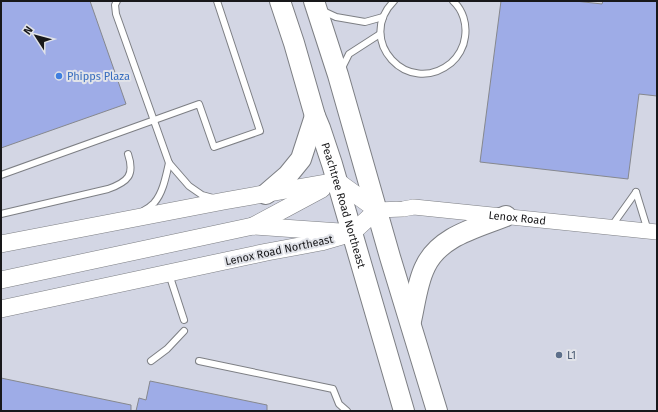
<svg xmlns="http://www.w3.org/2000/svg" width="658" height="412" viewBox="0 0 658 412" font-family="'Fira Sans',sans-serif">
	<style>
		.built { fill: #d3d6e4 }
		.building { fill: #9eace7; stroke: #86888e }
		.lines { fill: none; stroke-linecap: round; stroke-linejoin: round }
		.service-casing { stroke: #7d7f84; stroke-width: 8 }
		.tertiary-casing { stroke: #7d7f84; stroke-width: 16 }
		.secondary-casing { stroke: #7d7f84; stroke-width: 18 }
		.trunk-casing { stroke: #7d7f84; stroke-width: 22 }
		.service { stroke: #fff; stroke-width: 6 }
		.tertiary { stroke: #fff; stroke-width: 15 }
		.secondary { stroke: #fff; stroke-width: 17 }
		.trunk { stroke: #fff; stroke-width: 20 }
		.shop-dot { fill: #3f7fe0; stroke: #e1e3e9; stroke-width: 1.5 }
		.service-dot { fill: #5c6f8a; stroke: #e1e3e9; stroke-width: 1.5 }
		.labels { text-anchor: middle; stroke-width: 4; stroke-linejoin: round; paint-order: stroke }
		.shop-label { font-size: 11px; fill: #366cbe; stroke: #e1e3e9; text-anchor: start }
		.street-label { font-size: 11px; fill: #18181a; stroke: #e1e3e9 }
		.service-label { font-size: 11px; fill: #4e5e75; stroke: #e1e3e9; text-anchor: start }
	</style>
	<rect width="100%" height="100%" fill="#e1e3e9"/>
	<rect class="built" x="1" y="1" width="656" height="410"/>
	<g class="building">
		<polygon points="1,1 90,1 126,104 1,148"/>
		<polygon points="501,1 575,1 602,4 603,1 657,1 657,96 639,94 628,179 480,162"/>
		<polygon points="1,378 131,405 131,411 1,411"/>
		<polygon points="150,381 267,405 267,411 136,411 139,398 146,400"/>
	</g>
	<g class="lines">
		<g class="service-casing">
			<g id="service">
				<polyline points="117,1 115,5 116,14 169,163 189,186 202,195 213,198"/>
				<path d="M394 1C355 40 408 98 451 63 458 57 464 47 465 37 467 24 463 10 453 1"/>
				<polyline points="323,11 336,17 365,22 383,17"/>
				<polyline points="341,70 349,54 380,34"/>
				<polyline points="1,175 199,104 214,147 260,131 217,1"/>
				<polyline points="636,192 648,231"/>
				<path d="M143 211C147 209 151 206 154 203 163 193 166 176 169 163"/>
				<path d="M1 214 108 189C128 182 135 175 128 154"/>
				<polyline points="611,227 636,192"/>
				<polyline points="169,274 184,320"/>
				<polyline points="151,361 167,349 184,331"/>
				<polyline points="199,361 333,389 339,404 347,411"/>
			</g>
		</g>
		<g class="tertiary-casing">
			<g id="tertiary">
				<path id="s1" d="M377 210 403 209 414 207 657 232"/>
			</g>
		</g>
		<g class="secondary-casing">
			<g id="secondary">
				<polyline points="253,226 322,189"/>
				<polyline points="1,244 224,201 337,181 377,210 352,233 321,242 267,252 1,309"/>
				<polyline points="1,280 253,226 340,232"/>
			</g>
		</g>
		<g class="trunk-casing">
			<g id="trunk">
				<path id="s2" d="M280 1 294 43 315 116 320 128 332 164 404 411"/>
				<polyline points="314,1 338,75 390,257 437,411"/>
				<polyline points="266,194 288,175 301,159 315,116"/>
				<path d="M411 321C415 304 417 283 425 267 439 236 477 228 506 216"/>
			</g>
		</g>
		<use href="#service" class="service"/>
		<use href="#tertiary" class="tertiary"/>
		<use href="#secondary" class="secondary"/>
		<use href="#trunk" class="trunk"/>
	</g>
	<circle class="shop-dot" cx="59" cy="76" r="4"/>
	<circle class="service-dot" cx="559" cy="355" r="4"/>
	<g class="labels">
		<g class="shop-label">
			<text x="67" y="80">Phipps Plaza</text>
		</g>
		<g class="street-label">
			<text dy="4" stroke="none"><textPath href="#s2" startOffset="214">Peachtree Road Northeast</textPath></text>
			<text dy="4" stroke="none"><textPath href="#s1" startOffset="141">Lenox Road</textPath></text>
			<text transform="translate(279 250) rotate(-12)" y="4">Lenox Road Northeast</text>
		</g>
		<g class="service-label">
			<text x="567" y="359">L1</text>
		</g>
	</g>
	<rect width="658" height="412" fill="none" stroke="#18181a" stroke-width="4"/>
	<g transform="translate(36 36) rotate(306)" stroke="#e1e3e9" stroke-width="3" paint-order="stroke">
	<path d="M0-3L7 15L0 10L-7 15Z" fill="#18181a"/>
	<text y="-6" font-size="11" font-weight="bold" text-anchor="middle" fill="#18181a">N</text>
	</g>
</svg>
